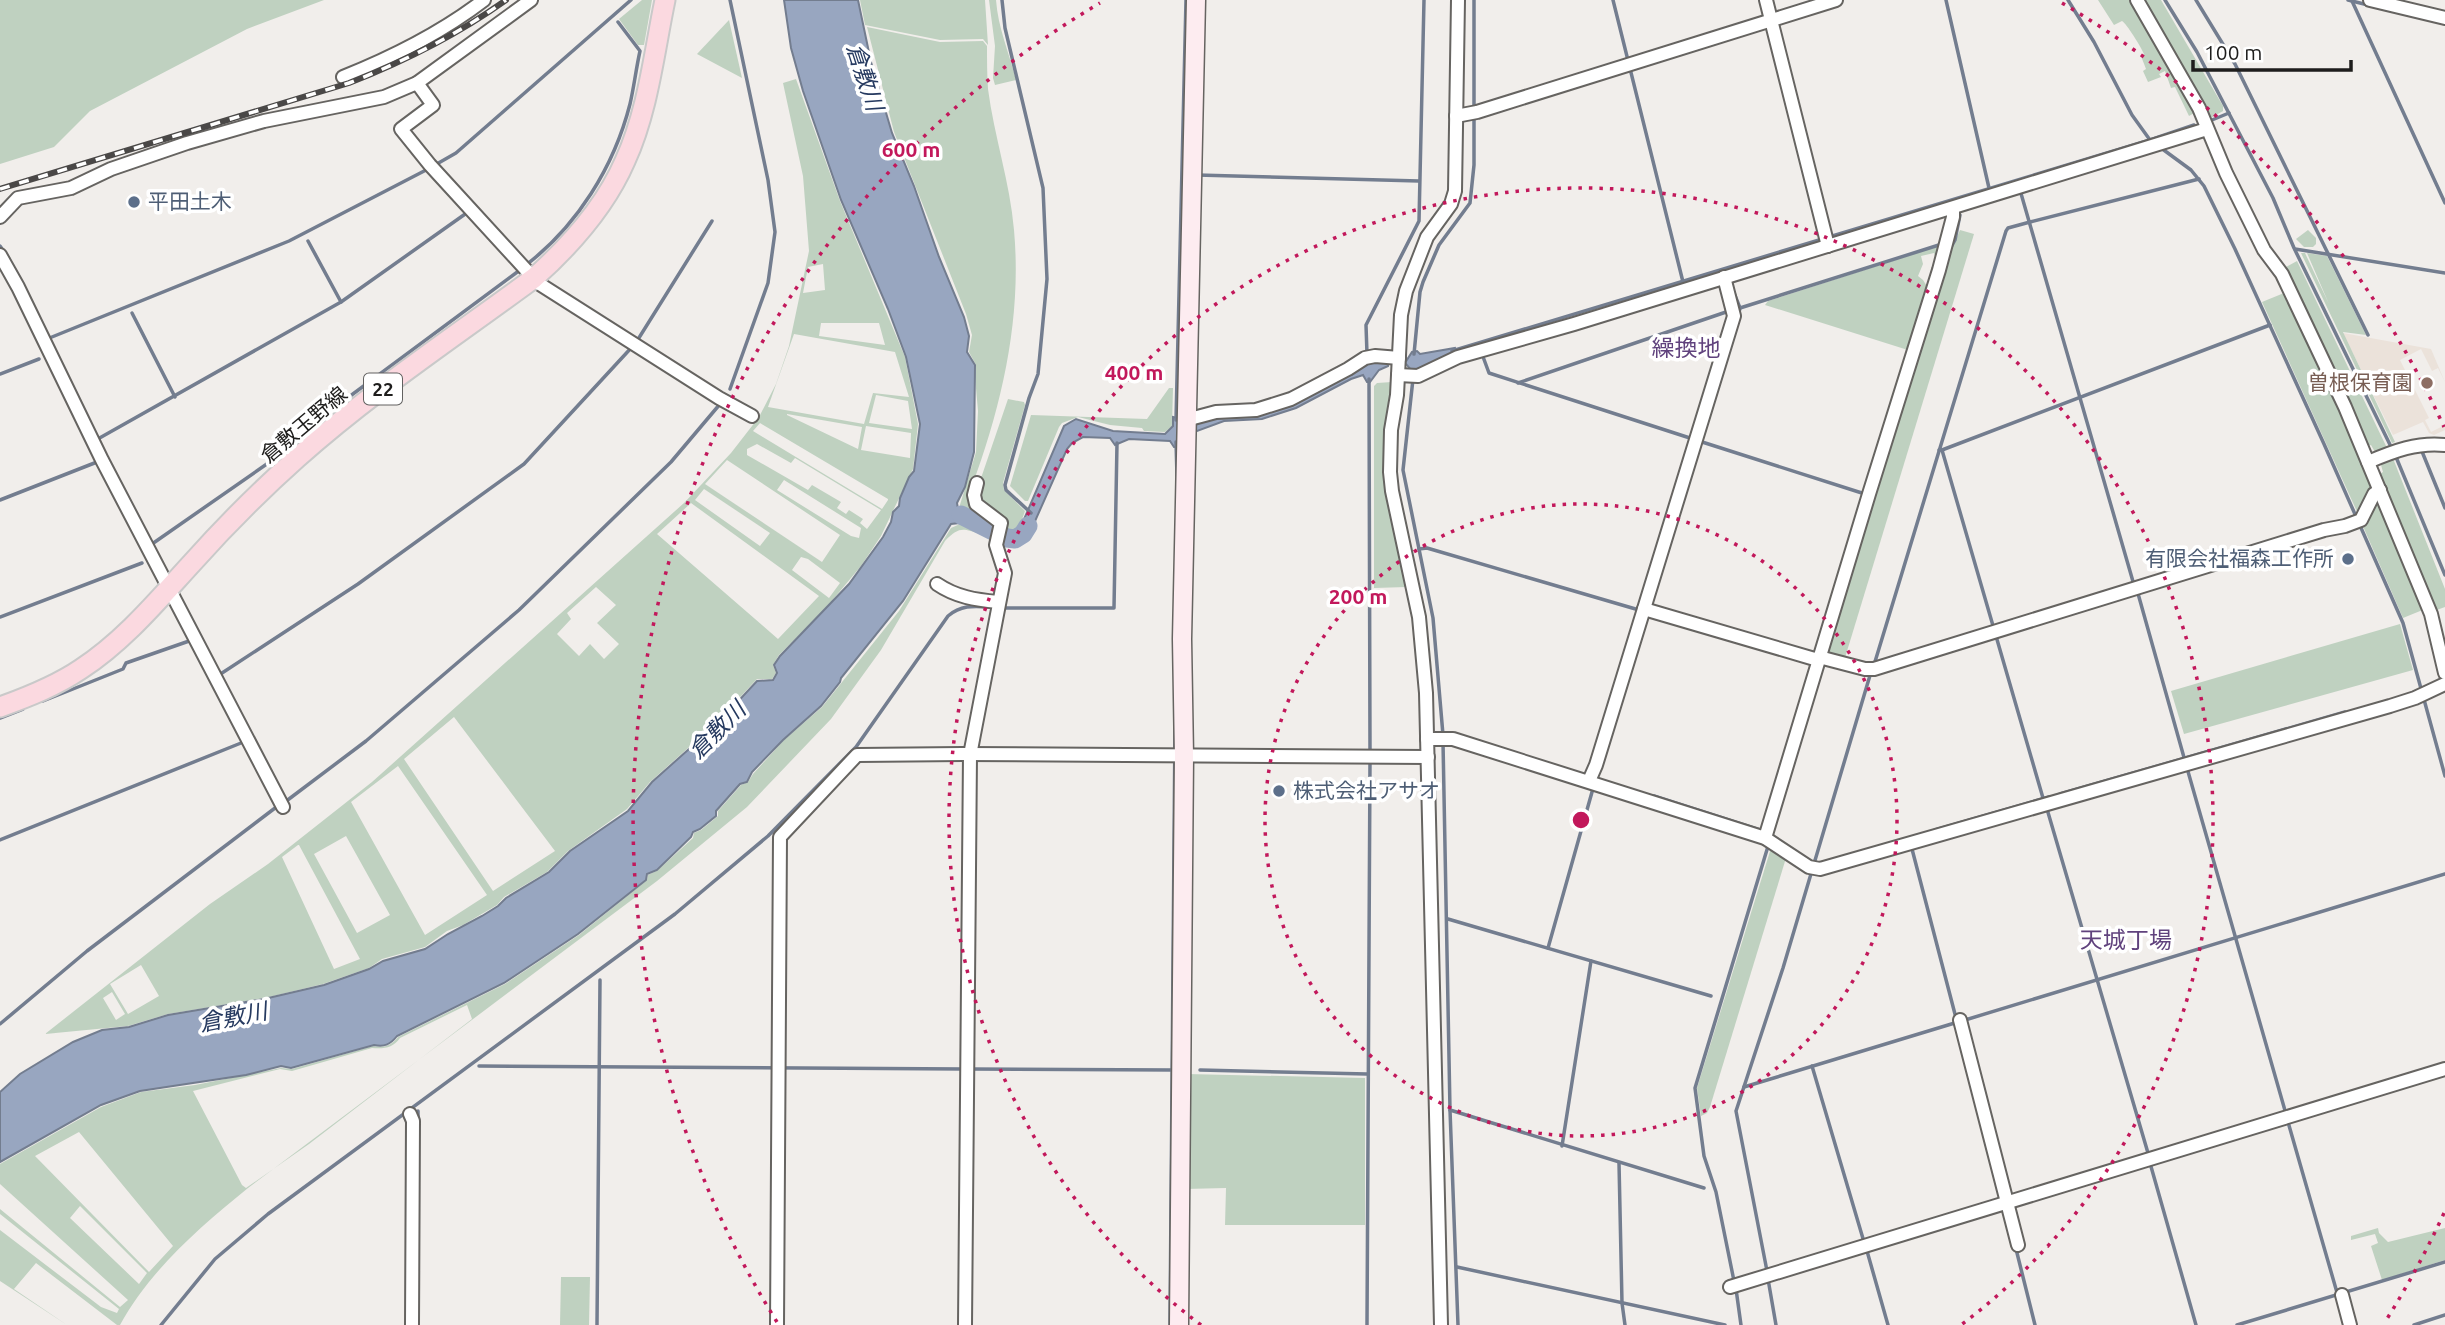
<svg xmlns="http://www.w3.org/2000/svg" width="2445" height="1325" viewBox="0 0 2445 1325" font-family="Ubuntu,'Noto Sans JP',sans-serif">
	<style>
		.built { fill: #ebe2da }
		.green { fill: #bfd1c0; fill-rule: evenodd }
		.water { fill: #98a6c0; stroke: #737d8f; stroke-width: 2 }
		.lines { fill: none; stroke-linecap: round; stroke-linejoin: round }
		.stream { stroke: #737d8f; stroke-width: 3.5 }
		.river { stroke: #98a6c0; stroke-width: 19 }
		.street-casing { stroke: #666461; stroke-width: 16 }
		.secondary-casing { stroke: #666461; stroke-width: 21 }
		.primary-casing { stroke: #c9c9c9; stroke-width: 23 }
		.street { stroke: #fff; stroke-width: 12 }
		.secondary { stroke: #fdecf0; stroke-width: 18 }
		.primary { stroke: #fbd9e0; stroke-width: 19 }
		.rail-casing { stroke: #4a4847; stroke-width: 6 }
		.rail { stroke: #fff; stroke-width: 3.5; stroke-dasharray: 10; stroke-linecap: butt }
		.ring { fill: none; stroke: #c2185b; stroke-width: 3.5; stroke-dasharray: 3.5 7 }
		.service-dot { fill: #5c6f8a; stroke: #fff; stroke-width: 2.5 }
		.education-dot { fill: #8d6e63; stroke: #fff; stroke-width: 2.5 }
		.labels { text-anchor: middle; stroke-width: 7; stroke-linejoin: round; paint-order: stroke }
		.shield { fill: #fff; stroke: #626160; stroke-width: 2 }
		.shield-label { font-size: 19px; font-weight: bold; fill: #1e1d1c }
		.service-label { font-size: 21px; fill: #4e5e75; stroke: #fff; text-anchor: start }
		.education-label { font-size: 21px; fill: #785e54; stroke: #fff; text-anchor: end }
		.street-label { font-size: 21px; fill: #1e1d1c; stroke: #fff }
		.water-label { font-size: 23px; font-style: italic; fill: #263a60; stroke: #fff }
		.neighbourhood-label { font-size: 23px; fill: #60427d; stroke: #fff }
		.centre { fill: #c2185b; stroke: #fff; stroke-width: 3.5 }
		.ring-label { font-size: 21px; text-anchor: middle; font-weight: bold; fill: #c2185b; stroke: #fff; stroke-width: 7; stroke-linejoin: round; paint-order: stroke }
	</style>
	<rect width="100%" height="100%" fill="#f1eeeb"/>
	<polygon class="built" points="2343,333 2431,349 2445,382 2438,368 2432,371 2421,349 2400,360 2429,418 2425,420 2431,432 2445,425 2445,430 2434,435 2429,433 2423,422 2393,435"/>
	<g class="green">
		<polygon points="0,0 324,0 247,29 90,111 54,147 0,164"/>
		<polygon points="642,0 652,0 644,45 638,45 619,19"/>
		<polygon points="860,0 985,0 988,45 983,39 940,40 865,25"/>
		<path d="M989 0H996C998 28 1009 52 1016 80L995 85 993 78 995 46Z"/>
		<path d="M2098 0H2131L2196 112 2189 116 2175 87 2171 88 2165 71 2159 74 2161 77 2148 82 2143 71 2146 69 2141 56 2144 54C2141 47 2127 24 2122 21L2114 25Z"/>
		<polygon points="2141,0 2161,0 2223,106 2223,111 2209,119"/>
		<polygon points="729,20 742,78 697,54"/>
		<path d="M867 27 940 42 983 41 987 46C987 60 987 75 988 89 994 136 1010 182 1014 230 1022 318 1002 405 972 486L989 519 988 522 959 508 976 452 978 411 975 377 976 365 969 352 972 335 966 314 894 132Z"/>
		<path d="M796 79 840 201 905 357 918 424 913 469 881 536 861 566 825 609 779 655 773 665 776 673 772 679H757L715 724 650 782 627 809 568 851 547 872 504 897 497 905 463 925 447 931 425 947 382 959 369 968 323 984 265 998 168 1014 128 1026 45 1034 210 904 268 864 372 782 684 503 731 453 759 417 776 384 789 346 809 251 803 176 783 83ZM823 264 825 290 803 293 808 267ZM821 323H879L885 345 819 336ZM794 334 895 352 909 397 873 393 864 424 768 407ZM876 395 908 401 912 429 869 423ZM787 414 862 427 858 449 787 415ZM760 423 888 499V500L882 509 753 431ZM866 426 911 433 910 458 861 450ZM757 444 791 463 795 458 881 510 867 529 860 523 863 519 849 510 846 514 837 508 841 502 812 485 808 490 747 455V449ZM727 460 840 535 822 562 705 484ZM784 480 861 528 859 538 851 536 777 490ZM704 489 770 533 760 546 695 500ZM691 503 819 596 778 639 657 534ZM801 557 808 559 840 583 829 598 792 570ZM596 587 616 605 597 623 619 644 604 659 590 644 579 656 557 634 571 619 567 613ZM454 717 555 851 493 891 404 759ZM398 766 487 895 425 935 351 802ZM346 836 390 915 357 933 314 854ZM298 845H299L360 959 334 969 282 857ZM141 965 159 996 128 1014 110 984ZM112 992 125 1014 116 1020 103 998Z"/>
		<polygon points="1960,230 1974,234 1844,661 1827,656 1950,253"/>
		<polygon points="2308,230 2316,238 2316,244 2313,247 2304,247 2296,239"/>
		<polygon points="1939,246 1941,246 1936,260 1934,253 1921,256 1923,264 1918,276 1923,280 1930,291 1911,351 1765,305 1768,301"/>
		<polygon points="2301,253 2305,253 2329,304 2307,253 2327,256 2366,335 2343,332 2395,442 2392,443"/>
		<polygon points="2297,261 2387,448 2375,452 2371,445 2368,446 2284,268"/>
		<polygon points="2284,293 2373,483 2372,492 2359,516 2262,302"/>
		<polygon points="1392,382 1387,431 1407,587 1374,588 1374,386 1377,383"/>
		<polygon points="1169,388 1173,388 1172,426 1165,432 1144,431 1142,428 1110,425 1078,417 1062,423 1059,427 1028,501 1025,501 1010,486 1031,415 1147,419"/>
		<polygon points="1008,399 1024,402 1025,405 1003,483 1004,490 1025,511 1020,525 1010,533 1003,530 978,502 979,484"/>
		<polygon points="2392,456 2445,589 2445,607 2434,611 2378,475 2383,472 2381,465"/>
		<polygon points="2377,498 2425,609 2403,618 2362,524"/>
		<path d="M960 524 981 531 980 534C962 528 959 527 945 541L881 650 831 719 747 807 657 881 248 1188C200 1227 150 1270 120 1325H117L36 1263 14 1289 67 1325 0 1281V1230L101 1307 117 1313 119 1309 0 1214V1209L120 1307 128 1300 0 1184V1164L101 1107 141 1092 195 1085 281 1068 292 1069 373 1046C384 1048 391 1046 398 1037L505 984 579 935 647 880 648 875 658 870 693 838 694 833 701 830 718 816V811L741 785 748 782 753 774 784 740 822 707 899 611 951 528ZM467 1005 472 1019 309 1144 246 1188 242 1185 193 1091 280 1069 292 1071 372 1048C384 1049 393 1048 400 1038ZM79 1132 173 1246 149 1272 35 1156ZM80 1206 147 1273 139 1284 70 1218Z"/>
		<polygon points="2400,624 2413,670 2184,734 2171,691"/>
		<polygon points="1771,848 1786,858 1710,1107 1707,1113 1701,1116 1697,1088"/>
		<polygon points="1187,1074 1365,1078 1365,1225 1225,1225 1226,1188 1185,1189"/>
		<polygon points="2378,1228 2379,1233 2388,1242 2445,1228 2445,1260 2382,1280 2371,1246 2378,1243 2375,1234 2351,1240 2351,1236"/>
		<polygon points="561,1277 590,1277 589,1325 560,1325"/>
	</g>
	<g class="water">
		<path d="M784 0H858L871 62 892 133 914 186 939 257 964 317 969 336 967 352 975 365 974 452 965 487 957 503 958 509 982 520 984 524 982 529 960 523 951 524 903 601 841 678 840 682 821 706 783 740 752 772 747 782 740 784 716 811V816L700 829 693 832 691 837 657 870 647 874 646 880 578 934 504 983 397 1036C390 1045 384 1047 374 1045L291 1068 281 1066 246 1075 140 1091 101 1105 0 1162V1092L20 1074 73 1042 102 1030 129 1027 168 1015 264 999 324 985 369 969 383 961 425 949 448 934 482 916 498 906 506 898 549 872 570 851 628 811 652 782 717 724 757 681 773 680 777 673 774 665 780 656 849 584 883 537 891 522 893 512 899 506 900 498 909 477 914 471 920 424 906 357 888 309 841 200 803 91 791 48Z"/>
		<polygon points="1455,348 1456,352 1418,371 1412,371 1405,363 1412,352 1417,351 1420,354"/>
		<polygon points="1369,361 1388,362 1388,366 1379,370 1370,382 1367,382 1363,375 1351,379 1296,408 1262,419 1224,421 1194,432 1178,447 1174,447 1170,441 1129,439 1115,445 1110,438 1083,437 1072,443 1067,449 1028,537 1016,544 1007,542 1008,536 1018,531 1022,524 1064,426 1076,419 1113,431 1165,434 1173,426 1173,417 1178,418 1179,424 1194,425 1221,415 1262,413"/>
	</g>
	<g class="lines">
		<g class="stream">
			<polyline points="730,0 768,180 775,232 768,283 730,389"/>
			<polyline points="1002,0 1005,28 1043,188 1047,279 1038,374 1029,398 1005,485 1006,490 1031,513"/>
			<polyline points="1613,0 1683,282"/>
			<polyline points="1946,0 1989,188"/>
			<polyline points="2068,0 2094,42 2132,115 2150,140 2194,125"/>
			<polyline points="2165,0 2197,52 2273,198 2294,248 2396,457 2445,575"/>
			<polyline points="2196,0 2235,64 2368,335"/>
			<polyline points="2348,0 2368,5"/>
			<polyline points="2352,1 2445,203"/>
			<polyline points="2212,120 2229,113"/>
			<polyline points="2161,148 2191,170 2204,186 2235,249 2324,444 2403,623 2445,776"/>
			<polyline points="435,165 456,153 631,0"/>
			<polyline points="1197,175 1419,181"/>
			<polyline points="2020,190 2134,585"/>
			<polyline points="308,241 341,302"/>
			<polyline points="0,246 9,259"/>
			<polyline points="1950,249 1955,240 1960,215"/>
			<polyline points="2295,249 2445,273"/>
			<path d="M526 265C577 226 614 167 630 104 634 87 636 69 640 51L618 22"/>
			<polyline points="1734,293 1740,308 1738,316"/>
			<polyline points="1740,308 1942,244"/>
			<polyline points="132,313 175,397"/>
			<polyline points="47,339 289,241 428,169"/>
			<polyline points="637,341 712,221"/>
			<polyline points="1452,351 2150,140"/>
			<polyline points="1367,354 1366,325 1419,221 1424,0"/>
			<polyline points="1414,354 1420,292 1423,282 1439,245 1470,203 1474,165 1474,0"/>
			<polyline points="1482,354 1489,373 1693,439"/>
			<polyline points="0,374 39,359"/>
			<polyline points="1369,379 1370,752"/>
			<polyline points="1413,379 1403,470 1433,618 1443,735"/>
			<polyline points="1518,383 1729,311"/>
			<polyline points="1176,420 1186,0"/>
			<polyline points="96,440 341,302 468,212"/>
			<polyline points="1699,441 1865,494"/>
			<polyline points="1176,442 1177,476"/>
			<polyline points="2421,449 2445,508"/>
			<polyline points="1939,450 1942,450 2043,798"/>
			<polyline points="1942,450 2270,325"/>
			<polyline points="0,500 97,462"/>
			<polyline points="152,544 274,459 330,411 520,270"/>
			<polyline points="1419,549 1427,548 1639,610"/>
			<polyline points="2137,590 2185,761"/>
			<polyline points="1000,608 1114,608 1117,443"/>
			<polyline points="0,617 142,563"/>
			<polyline points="1874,665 2006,231 2008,228 2030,222 2199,179"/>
			<polyline points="219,675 358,584 524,464 632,347"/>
			<polyline points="43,701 123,669 126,663 192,640"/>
			<polyline points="0,718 23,709"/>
			<polyline points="1443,742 1450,1110 1458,1325"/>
			<polyline points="2187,768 2286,1114"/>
			<polyline points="2060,794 2345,712"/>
			<polyline points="1654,796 1763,831"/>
			<polyline points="285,802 366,741 519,610 671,462 720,404"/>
			<polyline points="2047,809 2148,1153"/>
			<polyline points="1935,830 2049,797"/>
			<polyline points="0,840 241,743"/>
			<polyline points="1912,849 1956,1018"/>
			<polyline points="1448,919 1711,996"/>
			<polyline points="1548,948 1594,785"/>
			<polyline points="1965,1020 2445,874"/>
			<polyline points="0,1024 87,951 279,805"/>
			<polyline points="479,1066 963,1069"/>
			<polyline points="1812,1066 1864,1242"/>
			<polyline points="971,1069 1173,1070"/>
			<polyline points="1200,1070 1367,1074"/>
			<polyline points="1744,1087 1958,1022"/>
			<polyline points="1450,1110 1704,1188"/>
			<polyline points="418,1120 418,1111"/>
			<polyline points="2288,1122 2338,1296"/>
			<polyline points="1562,1146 1591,961"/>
			<polyline points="1619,1163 1622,1303 1625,1325"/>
			<polyline points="2150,1163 2196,1325"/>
			<polyline points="2016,1249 2035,1325"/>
			<polyline points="1867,1251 1888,1325"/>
			<polyline points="1457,1267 1725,1325"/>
			<polyline points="1767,1271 1736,1111 1783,968 1871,672"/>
			<polyline points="1768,1279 1776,1325"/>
			<polyline points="1734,1281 1716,1192 1704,1156 1695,1088 1769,843"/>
			<polyline points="1736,1289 1741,1325"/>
			<path d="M161 1325 215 1259 268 1214 675 914 768 836 856 747 948 616C961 605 973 606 989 607"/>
			<polyline points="597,1325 600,980"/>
			<polyline points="1170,1325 1175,725"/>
			<polyline points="1367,1325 1370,760"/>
			<polyline points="2237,1325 2445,1262"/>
			<polyline points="2414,1325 2445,1315"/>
		</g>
		<polyline class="river" points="961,515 1007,538 1015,539 1023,534 1028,526"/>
		<g class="street-casing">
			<g id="street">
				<polyline points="1766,0 1828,246"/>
				<polyline points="2137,0 2199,108 2226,173 2264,250 2282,274 2345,407 2431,614 2445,673"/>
				<polyline points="2370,0 2445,18"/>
				<path d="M343 77C393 57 441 33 484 0"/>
				<polyline points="417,83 433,105 401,129 430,165 538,283 719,398 752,416"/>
				<polyline points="1456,116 1477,112 1836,0"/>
				<polyline points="0,217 18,198 71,188 111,169 187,143 264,121 384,97 417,83 531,0"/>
				<polyline points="0,255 18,287 102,460 283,807"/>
				<polyline points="1398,375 1418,376 1458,357 1574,324 2207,129"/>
				<polyline points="1186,420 1216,412 1256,410 1291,399 1348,369 1365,358 1375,356 1399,358"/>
				<path d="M2368 462C2394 451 2417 442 2445 445"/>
				<path d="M937 584C956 597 976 600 998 602"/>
				<polyline points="1644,609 1818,660"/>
				<polyline points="1819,657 1865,669 1874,669 2324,530 2345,526 2361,520 2374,494 2380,490"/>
				<polyline points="1427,739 1453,739 1765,838 1809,867 1820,869 2390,706 2415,698 2445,684"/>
				<polyline points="1589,781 1596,765 1734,316 1724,277"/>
				<polyline points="1765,838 1869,494 1939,270 1953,217 1953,208"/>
				<polyline points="1960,1020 2018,1245"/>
				<polyline points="410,1114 413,1121 412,1325"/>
				<polyline points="1730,1287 2445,1069"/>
				<polyline points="2342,1295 2350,1325"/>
				<polyline points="777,1325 780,837 857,755 963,754 1428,757"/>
				<polyline points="965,1325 970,755 1005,573 996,545 1001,523 976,504 974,495 977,483"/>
				<polyline points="1441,1325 1426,693 1419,617 1392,491 1390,472 1391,430 1397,395 1401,315 1406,291 1427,237 1451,204 1455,191 1458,0"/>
			</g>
		</g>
		<g class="secondary-casing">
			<polyline id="secondary" points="1179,1325 1184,756 1182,639 1196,0"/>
		</g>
		<g class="primary-casing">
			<path id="primary" d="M0 707C28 697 56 686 81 669 124 641 158 600 192 563 225 526 260 491 297 458 371 392 454 337 534 278 571 245 605 207 625 161 648 111 654 53 665 0"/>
		</g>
		<use href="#street" class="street"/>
		<use href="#secondary" class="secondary"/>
		<use href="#primary" class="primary"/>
		<g class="rail-casing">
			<path id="rail" d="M0 189 349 83C405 61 457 35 506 0"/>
		</g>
		<use href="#rail" class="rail"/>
	</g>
	<g class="ring">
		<circle cx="1581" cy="820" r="316"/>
		<path d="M1201 1325A632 632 0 1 1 1961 1325"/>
		<path d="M2444 1213A948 948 0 0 1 2385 1322M777 1322A948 948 0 0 1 1100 3M2062 3A948 948 0 0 1 2444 427"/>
	</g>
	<g class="service-dot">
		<circle cx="134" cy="202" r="7"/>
		<circle cx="2348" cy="559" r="7"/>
		<circle cx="1279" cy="791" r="7"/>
	</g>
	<circle class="education-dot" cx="2427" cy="383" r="7"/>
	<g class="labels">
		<rect class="shield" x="364" y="373.5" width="38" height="31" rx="5"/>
		<g class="shield-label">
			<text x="383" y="396">22</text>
		</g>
		<g class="service-label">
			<text x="148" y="209">平田土木</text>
			<text x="2334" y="566" text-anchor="end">有限会社福森工作所</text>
			<text x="1293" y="798">株式会社アサオ</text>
		</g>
		<g class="education-label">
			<text x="2413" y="390">曽根保育園</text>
		</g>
		<g class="street-label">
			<text transform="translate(304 425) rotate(-40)" y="7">倉敷玉野線</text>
		</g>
		<g class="water-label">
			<text transform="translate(865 77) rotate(72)" y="8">倉敷川</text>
			<text transform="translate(717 730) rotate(-45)" y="8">倉敷川</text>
			<text transform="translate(233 1017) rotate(-11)" y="8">倉敷川</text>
		</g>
		<g class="neighbourhood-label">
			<text x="1686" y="356">繰換地</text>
			<text x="2126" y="948">天城丁場</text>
		</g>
	</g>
	<circle cx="1581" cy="820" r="10" class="centre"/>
	<g class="ring-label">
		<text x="911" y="157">600 m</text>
		<text x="1134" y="380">400 m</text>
		<text x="1358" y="604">200 m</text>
	</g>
	<path d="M2193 60v10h158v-10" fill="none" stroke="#1e1d1c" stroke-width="3.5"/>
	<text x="2204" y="60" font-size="21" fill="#1e1d1c" stroke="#ffffff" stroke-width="5" paint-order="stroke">100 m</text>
</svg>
